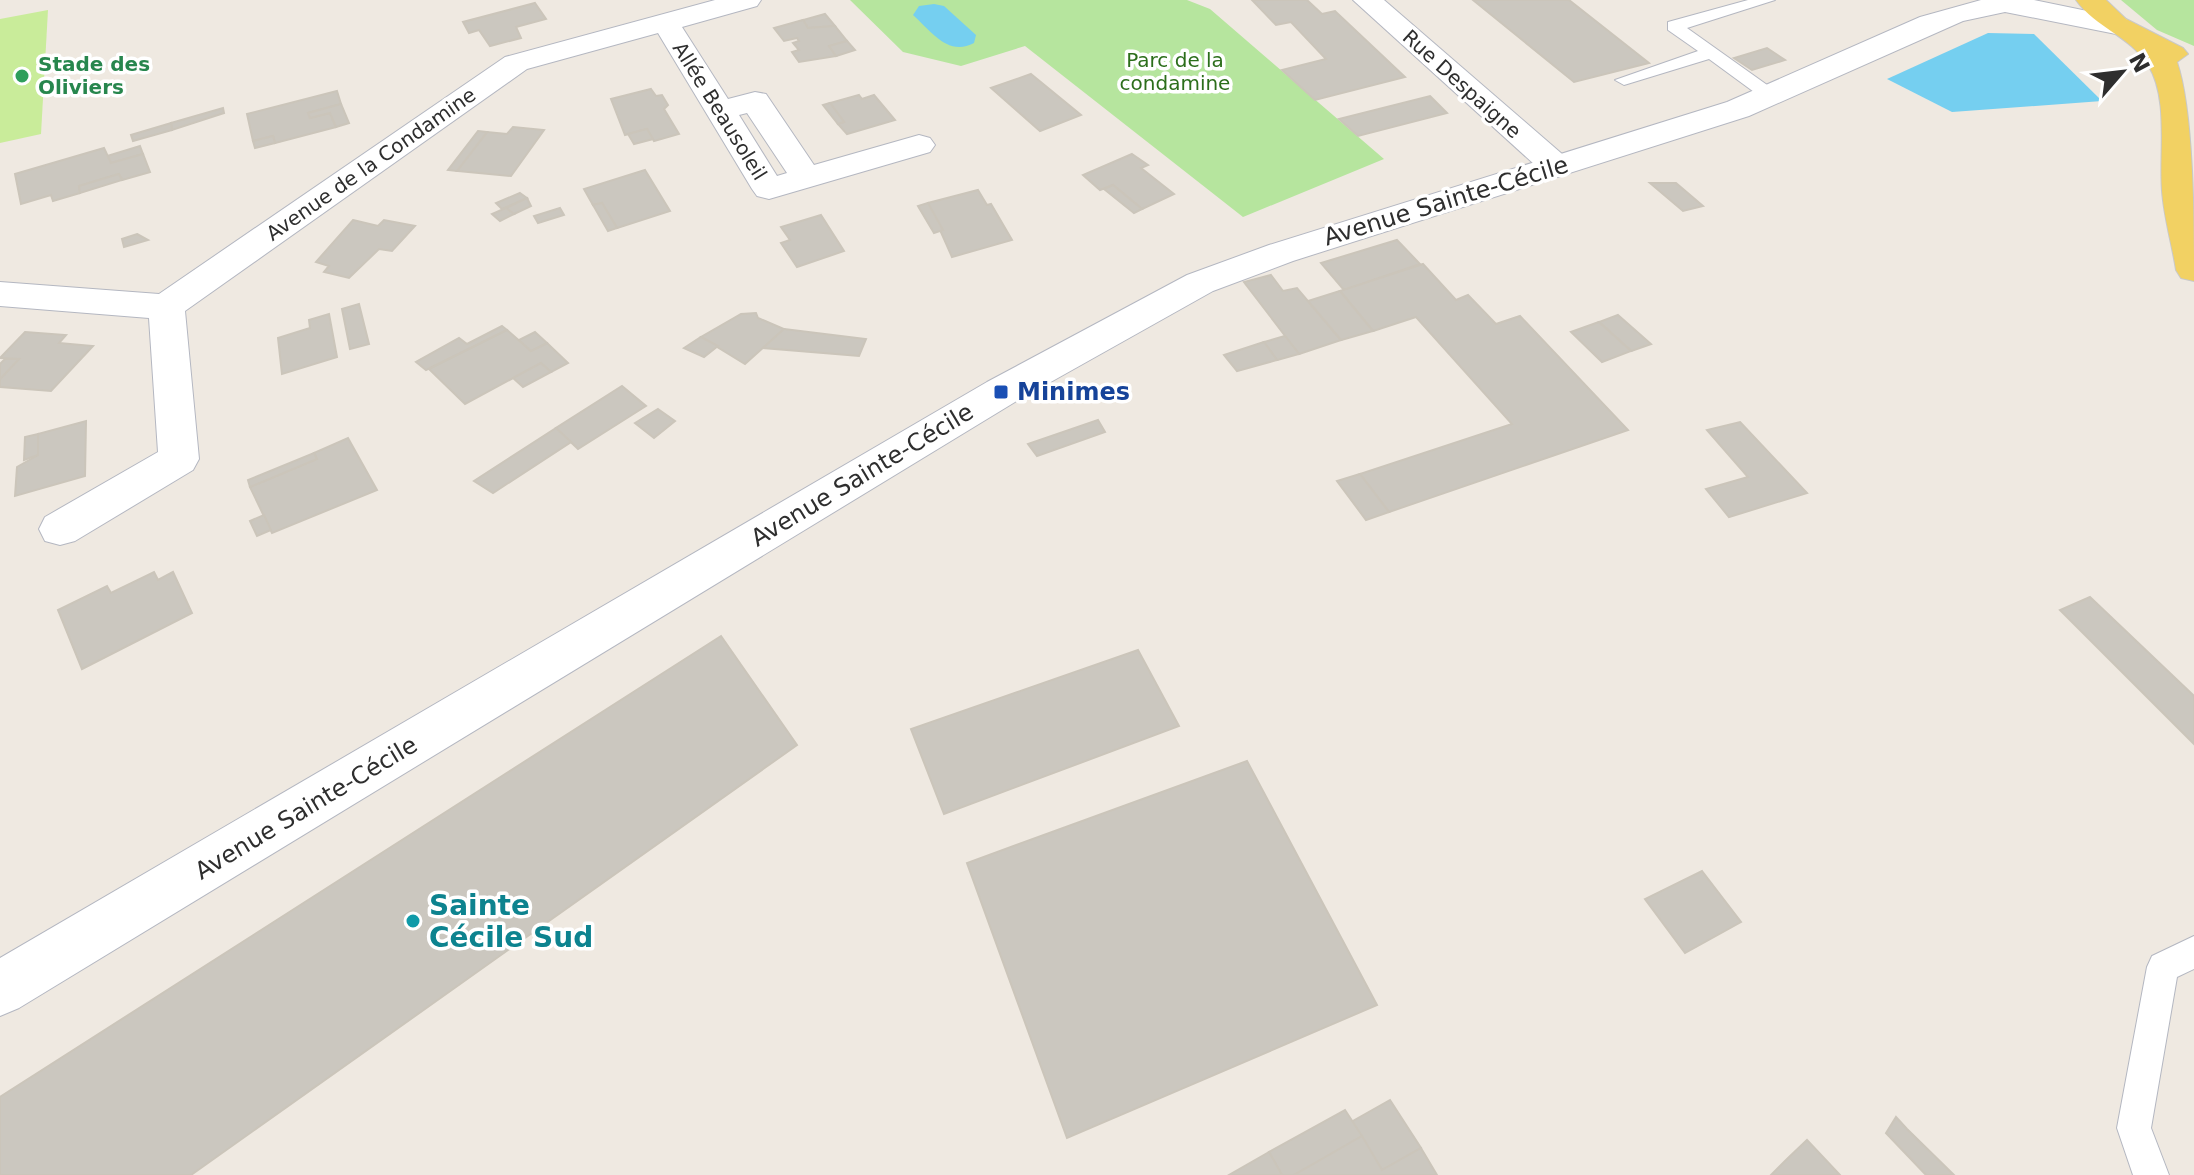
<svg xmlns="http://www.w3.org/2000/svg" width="2194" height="1175" viewBox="0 0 2194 1175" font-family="'DejaVu Sans',sans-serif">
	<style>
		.green { fill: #b6e59e }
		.pitch { fill: #c9ec9a }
		.water { fill: #75cff0 }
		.building { fill: #cbc7bf; stroke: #cbc5ba; stroke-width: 2 }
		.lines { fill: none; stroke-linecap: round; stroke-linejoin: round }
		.lane-casing { stroke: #b4b7c1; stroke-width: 2 }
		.street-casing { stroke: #b4b7c1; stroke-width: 2 }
		.secondary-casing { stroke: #b4b7c1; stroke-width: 2 }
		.primary-casing { stroke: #c9c9c9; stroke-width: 2 }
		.lane { fill: #fff; fill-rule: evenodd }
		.street { fill: #fff; fill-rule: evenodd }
		.secondary { fill: #fff; fill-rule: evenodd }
		.primary { fill: #f2d163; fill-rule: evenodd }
		.leisure-dot { fill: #2e9e5b; stroke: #fff; stroke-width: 3 }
		.transit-dot { fill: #1a4fb4; stroke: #fff; stroke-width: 3 }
		.culture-dot { fill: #0f9aa8; stroke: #fff; stroke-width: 3 }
		.labels { text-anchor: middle; stroke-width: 7; stroke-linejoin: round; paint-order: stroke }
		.far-park-label { font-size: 20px; fill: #2c6e1b; stroke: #fff }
		.far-leisure-label { font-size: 20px; font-weight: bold; fill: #27864d; stroke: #fff; text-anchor: start }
		.far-street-label { font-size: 20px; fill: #2e2e2e; stroke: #fff }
		.street-label { font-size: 24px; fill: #2e2e2e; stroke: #fff }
		.transit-label { font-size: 24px; font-weight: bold; fill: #164399; stroke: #fff; text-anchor: start }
		.near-culture-label { font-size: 28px; font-weight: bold; fill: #0d838f; stroke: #fff; text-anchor: start }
	</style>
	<rect width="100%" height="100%" fill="#efe9e1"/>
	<g class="green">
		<polygon points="850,0 1187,0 1210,9 1384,159 1243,217 1025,46 961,66 903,52"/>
		<polygon points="2121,0 2194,0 2194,46 2157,30"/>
	</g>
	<polygon class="pitch" points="48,10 41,134 0,143 0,19"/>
	<g class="water">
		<path d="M934 4 944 6 976 35 974 43C948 57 931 31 913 15L919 6Z"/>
		<polygon points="1988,33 2034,34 2102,101 1952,112 1887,79"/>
	</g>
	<g class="building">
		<polygon points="1252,0 1307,0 1322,14 1335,11 1405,77 1315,100 1282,70 1326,59 1291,22 1276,25"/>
		<polygon points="1473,0 1569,0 1649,63 1574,82"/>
		<polygon points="535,3 546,19 516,27 521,38 490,46 479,30 469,33 463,22"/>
		<polygon points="825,14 835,26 808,28 803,20"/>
		<polygon points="803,20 808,28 835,26 847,41 829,46 836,56 799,62 792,52 799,50 793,43 799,41 797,38 784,41 774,28"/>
		<polygon points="847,41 855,50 836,56 829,46"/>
		<polygon points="1767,48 1785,60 1752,70 1734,58"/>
		<polygon points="1031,74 1081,115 1040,131 991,88"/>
		<polygon points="651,89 656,96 662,95 668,105 664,109 679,134 654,141 647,129 625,135 611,99"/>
		<polygon points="337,91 341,104 308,113 310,118 330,113 336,127 275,143 273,136 253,141 247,114"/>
		<polygon points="859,95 862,99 874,95 895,120 847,134 838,124 844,122 830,103"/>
		<polygon points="1430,96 1447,113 1358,136 1339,119"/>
		<polygon points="830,103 844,122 838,124 823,105"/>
		<polygon points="341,104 349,123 336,127 330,113 310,118 308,113"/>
		<polygon points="223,108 224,113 172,130 171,123"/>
		<polygon points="171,123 172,130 133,141 131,135"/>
		<polygon points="513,127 544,130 511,176 457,171 487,132 507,134"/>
		<polygon points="647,129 653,139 634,144 628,134"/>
		<polygon points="478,131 487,132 457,171 448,170"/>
		<polygon points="273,136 275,143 255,148 253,141"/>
		<polygon points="140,146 143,154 111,163 107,156"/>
		<polygon points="104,148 111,163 143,154 150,172 122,180 119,174 79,186 80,193 53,201 51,195 21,204 15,174"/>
		<polygon points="1132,154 1148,165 1141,168 1174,194 1142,209 1113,185 1100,190 1083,175"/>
		<polygon points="645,170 670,211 617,228 602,203 593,205 584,189"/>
		<polygon points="119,174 122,180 80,193 79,186"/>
		<polygon points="1650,183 1676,183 1703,206 1683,211"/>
		<polygon points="1113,185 1142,209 1134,213 1104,189"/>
		<polygon points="978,190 987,205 991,204 1012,240 952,257 928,203"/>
		<polygon points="520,193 527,198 502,209 496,203"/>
		<polygon points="527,198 531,206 514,214 506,208"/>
		<polygon points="602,203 617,228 608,231 593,205"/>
		<polygon points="928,203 943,230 934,233 918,206"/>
		<polygon points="506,208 514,214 500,221 492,214"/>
		<polygon points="560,208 564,215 538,223 534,216"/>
		<polygon points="821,215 844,251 797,267 781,243 790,240 781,227"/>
		<polygon points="353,220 378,226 384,220 415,226 392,251 379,249 349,278 324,272 329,266 316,262"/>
		<polygon points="137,234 148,240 124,247 122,239"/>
		<polygon points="1397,240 1420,264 1344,290 1321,263"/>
		<polygon points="1423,264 1456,300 1468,295 1496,324 1520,316 1628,430 1389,512 1360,474 1512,424 1416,317 1373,331 1340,291"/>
		<polygon points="1271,275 1283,291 1297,288 1341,340 1299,354 1244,282"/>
		<polygon points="1340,291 1373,331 1341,340 1308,301"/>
		<polygon points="359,304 369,344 350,349 342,309"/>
		<polygon points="756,313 758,318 784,329 745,364 701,337 741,314"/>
		<polygon points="329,314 337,357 282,374 278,338 310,328 309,320"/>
		<polygon points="1618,315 1651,344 1631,351 1599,322"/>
		<polygon points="1599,322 1631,351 1602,362 1571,332"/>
		<polygon points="502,326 507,330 426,370 416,362 459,338 467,344"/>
		<polygon points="784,329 866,339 859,356 763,348"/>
		<polygon points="507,330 531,351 547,343 568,363 551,372 541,363 465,404 429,369"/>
		<polygon points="25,332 66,335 59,343 93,346 51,391 0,387 0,379 19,359 0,358"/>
		<polygon points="535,332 547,343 531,351 519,340"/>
		<polygon points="1285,336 1299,354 1277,360 1264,342"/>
		<polygon points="701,337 718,346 704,357 684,348"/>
		<polygon points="1264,342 1277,360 1237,371 1224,355"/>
		<polygon points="5,359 19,359 0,379 0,364"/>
		<polygon points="541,363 551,372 523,387 513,378"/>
		<polygon points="622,386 646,406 578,449 556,428"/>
		<polygon points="658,409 675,421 654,438 635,423"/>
		<polygon points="1098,420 1105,432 1037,456 1028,444"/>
		<polygon points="86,421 85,476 15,496 17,467 38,455 38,434"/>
		<polygon points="1740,422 1807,493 1729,517 1706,489 1748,477 1707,430"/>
		<polygon points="556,428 571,442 493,493 474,481"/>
		<polygon points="38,434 38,455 24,460 25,437"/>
		<polygon points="348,438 377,490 272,533 250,487 317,459 314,453"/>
		<polygon points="314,453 317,459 250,487 248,480"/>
		<polygon points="1360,474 1389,512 1366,520 1337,481"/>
		<polygon points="264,515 271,530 257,536 250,521"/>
		<polygon points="154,572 158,580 173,572 192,613 82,669 58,610 107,586 111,593"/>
		<polygon points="2090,597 2194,696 2194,744 2060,610"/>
		<polygon points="721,636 797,745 191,1175 0,1175 0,1097"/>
		<polygon points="1138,650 1179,726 944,814 911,729"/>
		<polygon points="1247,761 1377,1005 1067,1138 967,863"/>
		<polygon points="1702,871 1741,922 1685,953 1645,899"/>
		<polygon points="1390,1100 1421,1148 1382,1170 1351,1122"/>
		<polygon points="1345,1110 1362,1136 1294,1175 1282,1175 1269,1152"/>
		<polygon points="1896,1117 1907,1129 1954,1175 1926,1175 1886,1133"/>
		<polygon points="1362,1136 1382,1170 1421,1148 1437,1175 1294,1175"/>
		<polygon points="1807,1140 1840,1175 1771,1175 1787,1159"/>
		<polygon points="1269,1152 1282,1175 1229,1175"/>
	</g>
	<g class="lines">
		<g class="lane-casing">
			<g id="lane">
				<polygon points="1748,0 1775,0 1687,28 1777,92 1777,100 1765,100 1709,59 1624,85 1615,80 1698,51 1668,30 1668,22"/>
				<polygon points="2194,936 2194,969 2177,977 2151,1128 2169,1175 2133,1175 2117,1128 2147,967 2152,956"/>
			</g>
		</g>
		<g class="street-casing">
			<g id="street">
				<path d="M715 0H761L757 6 682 27 728 99 755 92 766 94 814 165 919 135 930 138 935 145 930 152 769 199 757 196 752 189 658 33 527 69 185 311 199 459 193 470 75 541 60 545 45 541 39 529 45 517 158 452 149 318 0 306V282L159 294 505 57ZM747 113 787 173 777 176 739 115Z"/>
				<polygon points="1353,0 1384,0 1569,160 1573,167 1569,174 1557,177 1545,174"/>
			</g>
		</g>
		<g class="secondary-casing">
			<polygon id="secondary" points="1981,0 2034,0 2126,19 2130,25 2126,31 2116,34 2005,12 1963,21 1749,116 1293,261 1213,291 1015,402 19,1008 0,1016 0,958 987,382 1187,275 1269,245 1727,102 1920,17"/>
		</g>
		<g class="primary-casing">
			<path id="primary" d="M2076 0H2106L2126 19 2183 48 2188 54 2177 62C2194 112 2194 222 2194 281L2181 278 2176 270C2172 244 2164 218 2162 191 2159 153 2169 98 2148 65 2130 36 2096 28 2076 0Z"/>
		</g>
		<use href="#lane" class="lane"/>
		<use href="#street" class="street"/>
		<use href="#secondary" class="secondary"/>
		<use href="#primary" class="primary"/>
	</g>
	<circle class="leisure-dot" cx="22" cy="76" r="8"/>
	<rect class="transit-dot" x="993" y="384" width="16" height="16" rx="4"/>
	<circle class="culture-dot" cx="413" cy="921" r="8"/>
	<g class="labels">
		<g class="far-park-label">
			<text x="1175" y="67">Parc de la<tspan x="1175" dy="23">condamine</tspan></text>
		</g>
		<g class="far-leisure-label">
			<text x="38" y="71">Stade des<tspan x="38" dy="23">Oliviers</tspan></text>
		</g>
		<g class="far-street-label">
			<text transform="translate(1462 84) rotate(42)" y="7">Rue Despaigne</text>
			<text transform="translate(720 111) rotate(58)" y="7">Allée Beausoleil</text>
			<text transform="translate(371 164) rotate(-35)" y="7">Avenue de la Condamine</text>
		</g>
		<g class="street-label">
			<text transform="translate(1446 201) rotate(-17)" y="8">Avenue Sainte-Cécile</text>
			<text transform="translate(862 475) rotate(-31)" y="8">Avenue Sainte-Cécile</text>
			<text transform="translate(306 808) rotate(-31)" y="8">Avenue Sainte-Cécile</text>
		</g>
		<g class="transit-label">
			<text x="1017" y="400">Minimes</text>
		</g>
		<g class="near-culture-label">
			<text x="429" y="915">Sainte<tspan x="429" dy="32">Cécile Sud</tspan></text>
		</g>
	</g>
	<g transform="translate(2122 72) rotate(62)" stroke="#ffffff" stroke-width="6" paint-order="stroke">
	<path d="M0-6L14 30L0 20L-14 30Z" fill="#2e2e2e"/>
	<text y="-12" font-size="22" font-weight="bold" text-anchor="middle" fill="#2e2e2e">N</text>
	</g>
</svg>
